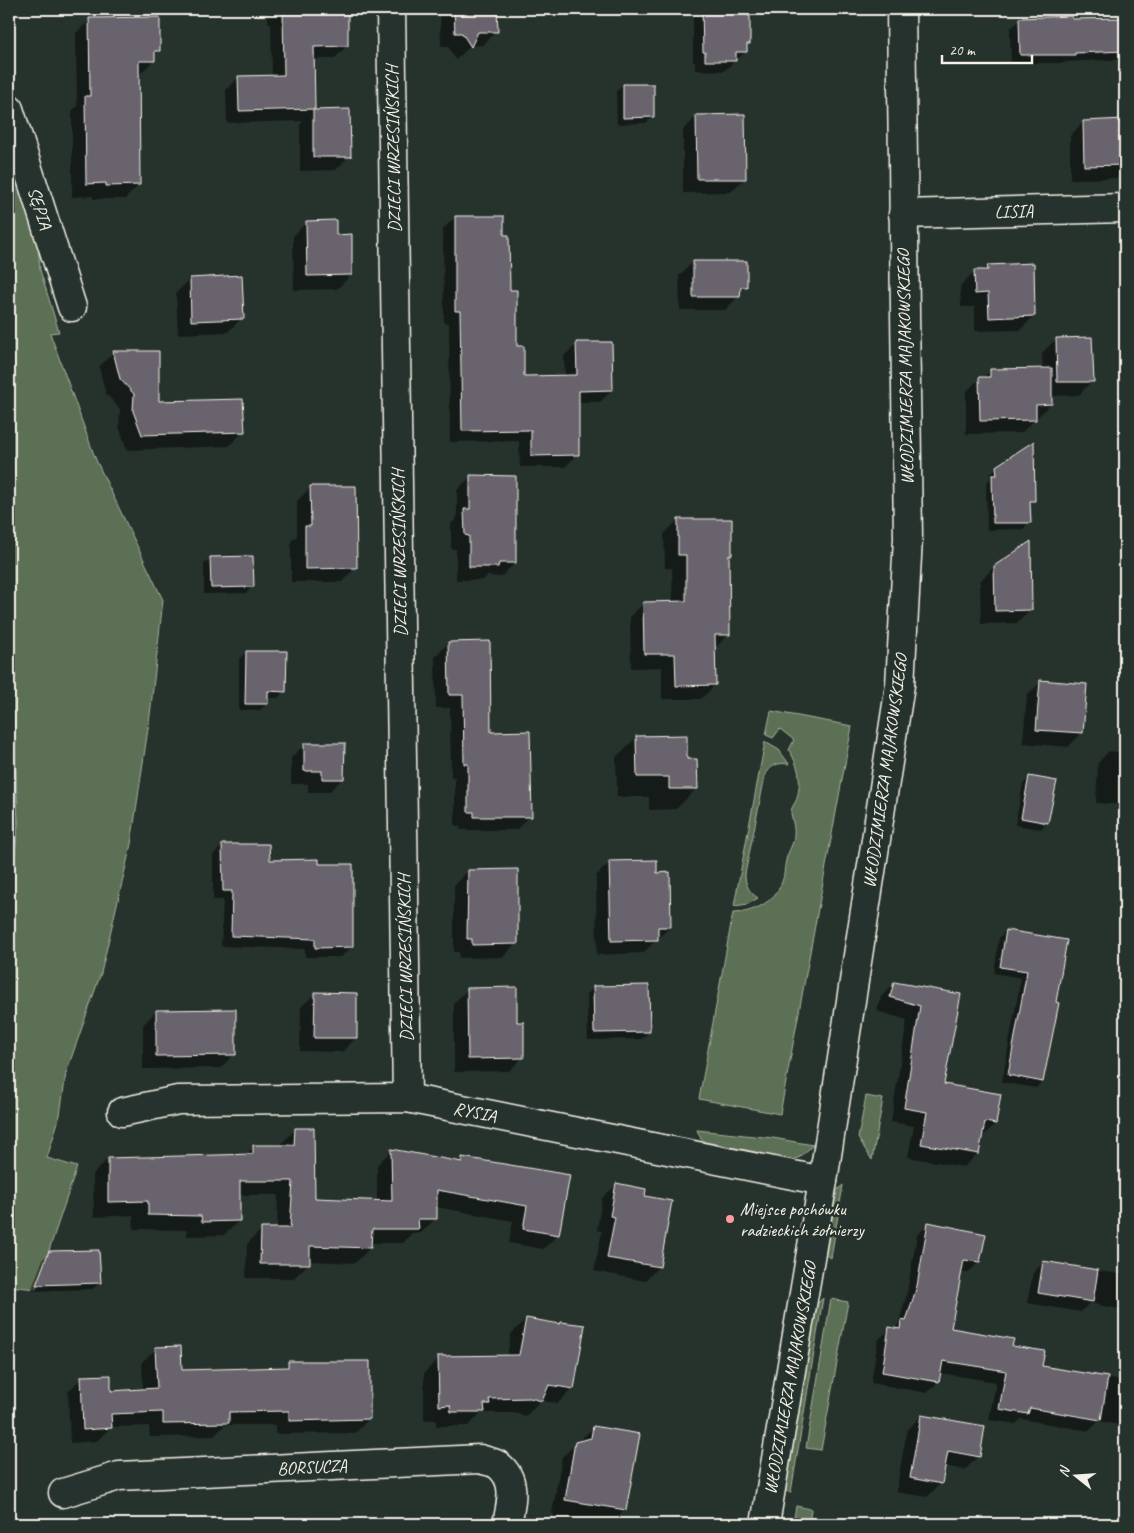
<svg xmlns="http://www.w3.org/2000/svg" width="1134" height="1533" viewBox="0 0 1134 1533" font-family="Caveat,sans-serif">
	<style>
		.green { fill: #5c7054; stroke: #a8b09e }
		.water { fill: #4b6a72; stroke: #8fa0a1 }
		.shadow { fill: #0007 }
		.building { fill: #69646e; stroke: #f4f1e8 }
		.lines { fill: none; stroke-linecap: round; stroke-linejoin: round }
		.street-casing { stroke: #f4f1e8; stroke-width: 31 }
		.street { stroke: #26332d; stroke-width: 28 }
		.poi-dot { fill: #ff9aa2; stroke: #26332d; stroke-width: 2 }
		.labels { text-anchor: middle; stroke-width: 5; stroke-linejoin: round; paint-order: stroke }
		.street-label { font-size: 18px; fill: #f4f1e8; stroke: #26332d }
		.poi-label { font-size: 18px; fill: #f4f1e8; stroke: #26332d; text-anchor: start }
	</style>
	<rect width="100%" height="100%" fill="#26332d"/>
	<filter id="ink" filterUnits="userSpaceOnUse"><feTurbulence type="fractalNoise" baseFrequency=".02" numOctaves="2"/><feDisplacementMap in="SourceGraphic" scale="10" xChannelSelector="R" yChannelSelector="G"/><feConvolveMatrix kernelMatrix="1 2 1 2 8 2 1 2 1" color-interpolation-filters="sRGB"/></filter>
	<g filter="url(#ink)">
		<g class="green">
			<polygon points="9,140 37,227 40,270 59,332 50,333 96,460 163,600 150,715 131,844 101,973 66,1073 60,1115 47,1158 77,1167 36,1289 9,1286 9,908 18,824 13,702 9,676"/>
			<path d="M771 711 852 726 780 1114 699 1099 733 913C753 913 775 902 782 882 785 875 784 867 786 860 788 851 794 844 794 835 795 827 791 816 791 812 791 808 796 802 797 798 802 780 799 766 789 750L794 740 780 729 773 738 766 735Z"/>
			<path d="M765 742 779 750 789 764C777 762 770 766 765 776L745 874C745 885 749 892 758 898L748 904 734 906Z"/>
			<polygon points="866,1096 883,1099 872,1160 858,1138"/>
			<polygon points="697,1130 773,1138 813,1145 800,1157 790,1161 707,1144 701,1139"/>
			<polygon points="843,1185 831,1258 823,1254 834,1193"/>
			<polygon points="823,1298 791,1492 783,1491 815,1306"/>
			<polygon points="831,1299 848,1302 821,1450 806,1448"/>
			<polygon points="796,1506 811,1509 809,1524 793,1524"/>
		</g>
		<polygon class="water" points="9,676 13,702 18,824 9,908"/>
		<g class="shadow">
			<polygon points="268,9 347,9 347,46 334,59 313,59 313,108 311,111 349,110 349,156 336,170 300,171 300,125 303,121 227,123 226,90 239,77 272,76 271,23 268,23"/>
			<polygon points="440,9 496,9 496,31 483,45 470,46 456,60 448,46 441,46"/>
			<polygon points="689,9 748,9 749,44 746,47 746,51 724,71 695,70 695,62 693,62 693,16 689,16"/>
			<polygon points="1125,19 1125,59 1066,62 1064,63 1011,63 1010,29 1020,20 1071,21"/>
			<polygon points="90,20 159,51 154,55 154,60 140,74 138,74 139,185 125,199 93,199 93,196 72,197 72,111 77,106 76,33"/>
			<polygon points="623,85 653,117 646,123 617,124 616,92"/>
			<polygon points="697,116 745,178 731,192 683,193 683,130"/>
			<polygon points="1125,121 1125,178 1070,179 1070,136 1083,122"/>
			<polygon points="455,217 503,236 516,347 523,377 565,376 564,356 577,344 612,390 600,402 577,402 577,455 565,467 520,467 519,441 450,442 449,323 444,323 443,229"/>
			<polygon points="307,222 351,275 337,289 294,290 293,236"/>
			<polygon points="693,262 746,286 739,293 739,296 725,310 680,310 679,276"/>
			<polygon points="988,266 1034,316 1020,330 975,331 975,307 961,307 960,286 974,272 982,271"/>
			<polygon points="190,279 242,318 228,332 178,334 176,293"/>
			<polygon points="1056,339 1092,381 1079,395 1051,396 1051,404 1021,433 966,434 966,392 979,379 983,378 991,370 1043,370 1042,353"/>
			<polygon points="158,352 158,402 243,432 229,446 127,450 119,426 120,409 106,394 99,367 113,353"/>
			<polygon points="997,467 1034,500 1029,505 1029,523 1023,529 987,530 986,483 990,479 990,474"/>
			<polygon points="470,477 515,563 501,577 487,576 483,580 456,580 456,549 451,549 451,524 457,518 457,490"/>
			<polygon points="311,487 355,568 342,582 291,582 291,541 297,536 297,501"/>
			<polygon points="678,520 731,554 728,558 729,634 714,649 715,685 701,699 662,699 662,667 631,668 630,617 644,603 673,602 672,568 665,568 664,534"/>
			<polygon points="211,558 252,587 246,593 204,594 204,564"/>
			<polygon points="994,567 1031,609 1017,623 981,624 980,581"/>
			<polygon points="448,643 530,816 516,830 460,830 460,826 455,826 455,778 451,778 450,708 436,708 435,657"/>
			<polygon points="246,652 284,691 278,698 267,698 266,704 260,710 239,710 239,659"/>
			<polygon points="1041,682 1082,733 1068,747 1023,743 1027,695"/>
			<polygon points="637,737 697,788 676,809 649,810 649,797 617,797 616,757"/>
			<polygon points="305,744 343,778 329,792 308,792 308,784 291,784 291,758"/>
			<polygon points="1109,751 1125,753 1125,805 1096,803 1098,763"/>
			<polygon points="1030,777 1047,822 1041,829 1015,825 1023,784"/>
			<polygon points="223,845 268,861 318,865 352,947 341,957 305,957 305,949 221,946 223,900 213,900 213,855"/>
			<polygon points="610,862 656,874 670,927 643,953 597,955 596,876"/>
			<polygon points="468,871 516,943 503,957 459,958 459,952 454,952 454,885"/>
			<polygon points="1006,931 1066,941 1042,1082 1036,1088 1002,1082 1021,978 994,973 999,938"/>
			<polygon points="895,983 959,995 943,1085 995,1124 981,1138 978,1153 964,1167 908,1157 914,1126 891,1122 907,1020 877,1011 881,997"/>
			<polygon points="594,987 649,1032 642,1039 588,1040 587,994"/>
			<polygon points="468,989 516,1023 522,1058 509,1071 454,1072 454,1003"/>
			<polygon points="315,994 356,1038 342,1052 300,1051 301,1007"/>
			<polygon points="156,1011 234,1054 221,1068 143,1069 143,1025"/>
			<polygon points="296,1129 314,1199 377,1202 377,1165 391,1151 459,1163 463,1159 569,1176 558,1235 543,1249 509,1243 513,1221 436,1207 436,1218 421,1233 412,1233 403,1243 370,1243 370,1248 355,1263 309,1261 309,1263 294,1278 246,1278 247,1244 262,1229 277,1229 278,1195 238,1195 239,1221 224,1235 187,1236 187,1230 134,1229 133,1215 94,1217 93,1174 108,1159 244,1156 254,1147 281,1146 281,1144"/>
			<polygon points="616,1185 644,1197 671,1202 658,1267 645,1281 594,1271 602,1231 597,1230 602,1198"/>
			<polygon points="929,1224 979,1262 968,1273 960,1272 950,1329 1011,1347 1040,1367 1123,1381 1125,1376 1125,1426 1099,1421 1089,1431 1021,1419 1016,1424 989,1420 996,1382 940,1373 938,1382 927,1393 871,1383 878,1340 890,1329 893,1329 898,1325 906,1298 917,1235"/>
			<polygon points="50,1252 99,1283 93,1289 31,1291 43,1259"/>
			<polygon points="1044,1262 1125,1275 1125,1310 1089,1303 1081,1312 1027,1303 1033,1273"/>
			<polygon points="526,1319 573,1388 558,1403 541,1401 526,1416 514,1413 481,1413 468,1426 436,1426 436,1420 424,1420 424,1373 439,1358 507,1357 511,1334"/>
			<polygon points="156,1349 181,1371 283,1368 289,1363 369,1419 355,1433 275,1434 276,1425 225,1425 214,1436 150,1437 149,1426 111,1427 97,1441 70,1443 68,1392 81,1378 110,1393 143,1390 142,1362"/>
			<polygon points="921,1416 978,1456 965,1470 944,1466 941,1483 927,1497 896,1492 907,1430"/>
			<polygon points="593,1428 625,1509 619,1515 618,1524 552,1524 554,1514 552,1513 562,1457"/>
		</g>
		<g class="building">
			<polygon points="283,9 348,9 348,46 314,47 315,109 239,111 238,76 284,75"/>
			<polygon points="454,9 497,9 498,32 478,32 471,47 462,33 455,33"/>
			<polygon points="702,9 748,9 748,16 750,16 750,44 747,44 747,52 736,52 736,61 705,61 705,52 703,52"/>
			<polygon points="1072,16 1072,19 1125,18 1125,51 1075,53 1075,55 1020,55 1019,18"/>
			<polygon points="160,17 160,51 155,51 155,61 139,61 140,185 106,186 106,183 86,184 85,96 90,96 89,18"/>
			<polygon points="623,84 654,84 654,117 623,118"/>
			<polygon points="350,109 351,157 313,157 313,110"/>
			<polygon points="745,114 746,179 697,179 696,115"/>
			<polygon points="1125,119 1125,165 1084,166 1083,121"/>
			<polygon points="455,216 504,216 504,235 509,235 510,290 517,290 517,346 524,346 524,376 577,375 576,342 612,342 613,390 579,391 579,455 531,456 531,430 462,431 460,311 455,311"/>
			<polygon points="336,220 336,235 352,234 352,275 307,276 306,221"/>
			<polygon points="693,261 747,261 747,287 741,287 740,297 693,297"/>
			<polygon points="1034,263 1035,316 989,318 988,293 975,294 974,270 988,270 987,265"/>
			<polygon points="242,275 244,319 191,321 190,278"/>
			<polygon points="1092,337 1094,382 1057,382 1056,338"/>
			<polygon points="113,351 159,351 159,401 243,399 245,432 142,435 133,411 134,394 120,379"/>
			<polygon points="1052,368 1052,404 1036,405 1036,420 980,421 979,377 990,377 990,369"/>
			<polygon points="1034,441 1035,501 1030,501 1031,523 993,523 992,475 997,475 996,466"/>
			<polygon points="470,475 516,476 516,563 499,563 498,567 469,567 469,536 465,535 464,509 470,509"/>
			<polygon points="310,486 356,486 357,568 305,569 305,526 311,526"/>
			<polygon points="678,519 732,519 732,555 729,555 730,635 715,635 716,685 676,686 675,654 644,654 643,602 686,601 686,555 678,555"/>
			<polygon points="1031,541 1032,610 995,611 994,566"/>
			<polygon points="253,556 254,587 211,588 210,557"/>
			<polygon points="490,641 491,732 530,731 532,817 474,817 474,812 468,812 468,764 464,764 463,695 449,695 448,642"/>
			<polygon points="246,651 287,651 286,692 268,691 268,704 245,704"/>
			<polygon points="1040,680 1087,684 1083,733 1036,730"/>
			<polygon points="687,735 687,759 697,759 698,789 669,789 669,777 637,777 636,736"/>
			<polygon points="304,743 345,743 344,779 322,779 322,771 304,771"/>
			<polygon points="1029,776 1057,781 1048,823 1021,818"/>
			<polygon points="222,844 269,844 270,860 319,859 319,864 353,864 353,947 315,948 315,939 231,936 232,891 223,891"/>
			<polygon points="657,860 657,873 670,872 671,927 658,927 658,940 611,941 609,861"/>
			<polygon points="518,869 518,944 472,945 472,939 467,939 468,870"/>
			<polygon points="1006,930 1067,940 1056,1002 1059,1003 1043,1082 1008,1075 1027,971 1000,967"/>
			<polygon points="894,982 961,994 944,1084 1001,1094 996,1124 985,1122 979,1154 921,1144 927,1112 904,1108 920,1006 890,997"/>
			<polygon points="649,985 650,1032 594,1033 593,986"/>
			<polygon points="517,987 517,1022 524,1022 524,1058 468,1059 467,988"/>
			<polygon points="315,992 357,993 357,1038 314,1038"/>
			<polygon points="236,1009 236,1055 156,1056 156,1010"/>
			<polygon points="295,1128 314,1128 315,1198 392,1201 391,1149 462,1162 462,1157 570,1175 559,1235 523,1229 527,1206 437,1190 437,1219 418,1219 419,1229 372,1229 371,1248 310,1246 310,1264 260,1264 261,1228 290,1228 293,1181 240,1181 240,1221 202,1222 201,1216 148,1215 148,1201 108,1202 108,1158 253,1154 253,1145 294,1145"/>
			<polygon points="616,1183 646,1189 645,1196 672,1201 660,1267 607,1258 615,1217 610,1216"/>
			<polygon points="928,1222 986,1234 980,1262 964,1260 951,1328 1014,1339 1012,1346 1045,1351 1042,1366 1108,1377 1101,1420 1030,1408 1028,1414 999,1409 1006,1371 943,1361 939,1382 882,1372 889,1327 900,1329 901,1320 906,1321 917,1286"/>
			<polygon points="99,1250 101,1283 36,1285 49,1251"/>
			<polygon points="1043,1261 1098,1270 1093,1302 1038,1293"/>
			<polygon points="526,1318 560,1324 561,1322 585,1325 574,1389 549,1385 542,1401 530,1398 489,1399 490,1404 484,1404 485,1412 451,1412 450,1405 439,1406 438,1356 519,1355"/>
			<polygon points="181,1346 182,1370 288,1367 288,1361 370,1361 370,1419 289,1421 289,1411 229,1412 229,1423 163,1424 163,1412 111,1414 112,1428 83,1430 81,1376 111,1375 111,1391 157,1388 155,1347"/>
			<polygon points="921,1415 985,1426 980,1457 948,1451 942,1484 910,1478"/>
			<polygon points="593,1426 640,1434 626,1510 565,1500 575,1442 591,1438"/>
		</g>
		<g class="lines">
			<g class="street-casing">
				<g id="street">
					<polyline points="391,9 407,1098"/>
					<polyline points="9,109 72,307"/>
					<polyline points="903,214 1125,208"/>
					<polyline points="122,1112 178,1100 407,1098 823,1181"/>
					<path d="M63 1493 119 1476 480 1459C485 1461 494 1462 498 1465 518 1480 511 1504 507 1524"/>
					<polyline points="765,1524 823,1181 900,685 908,538 901,9"/>
				</g>
			</g>
			<use href="#street" class="street"/>
		</g>
	</g>
	<circle class="poi-dot" cx="730" cy="1219" r="5"/>
	<g class="labels">
		<g class="street-label">
			<text transform="translate(393 149) rotate(-91)" y="6">DZIECI WRZESIŃSKICH</text>
			<text transform="translate(40 208) rotate(72)" y="6">SĘPIA</text>
			<text transform="translate(1014 211) rotate(-2)" y="6">LISIA</text>
			<text transform="translate(905 367) rotate(-91)" y="6">WŁODZIMIERZA MAJAKOWSKIEGO</text>
			<text transform="translate(399 553) rotate(-91)" y="6">DZIECI WRZESIŃSKICH</text>
			<text transform="translate(885 771) rotate(-82)" y="6">WŁODZIMIERZA MAJAKOWSKIEGO</text>
			<text transform="translate(405 958) rotate(-91)" y="6">DZIECI WRZESIŃSKICH</text>
			<text transform="translate(475 1112) rotate(11)" y="6">RYSIA</text>
			<text transform="translate(790 1378) rotate(-80)" y="6">WŁODZIMIERZA MAJAKOWSKIEGO</text>
			<text transform="translate(312 1467) rotate(-3)" y="6">BORSUCZA</text>
		</g>
		<g class="poi-label">
			<text x="740" y="1215">Miejsce pochówku<tspan x="740" dy="21">radzieckich żołnierzy</tspan></text>
		</g>
	</g>
	<rect width="1134" height="1533" fill="none" stroke="#26332d" stroke-width="30"/>
	<rect x="15" y="15" width="1104" height="1503" fill="none" stroke="#f4f1e8" stroke-width="2" filter="url(#ink)"/>
	<g transform="translate(1076 1476) rotate(287)" stroke="#26332d" stroke-width="4" paint-order="stroke">
	<path d="M0-4L9 19L0 12L-9 19Z" fill="#f4f1e8"/>
	<text y="-8" font-size="14" font-weight="bold" text-anchor="middle" fill="#f4f1e8">N</text>
	</g>
	<path d="M942 55v8h90v-8" fill="none" stroke="#f4f1e8" stroke-width="2.5"/>
	<text x="949" y="55" font-size="15" fill="#f4f1e8" stroke="#26332d" stroke-width="4" paint-order="stroke">20 m</text>
</svg>
